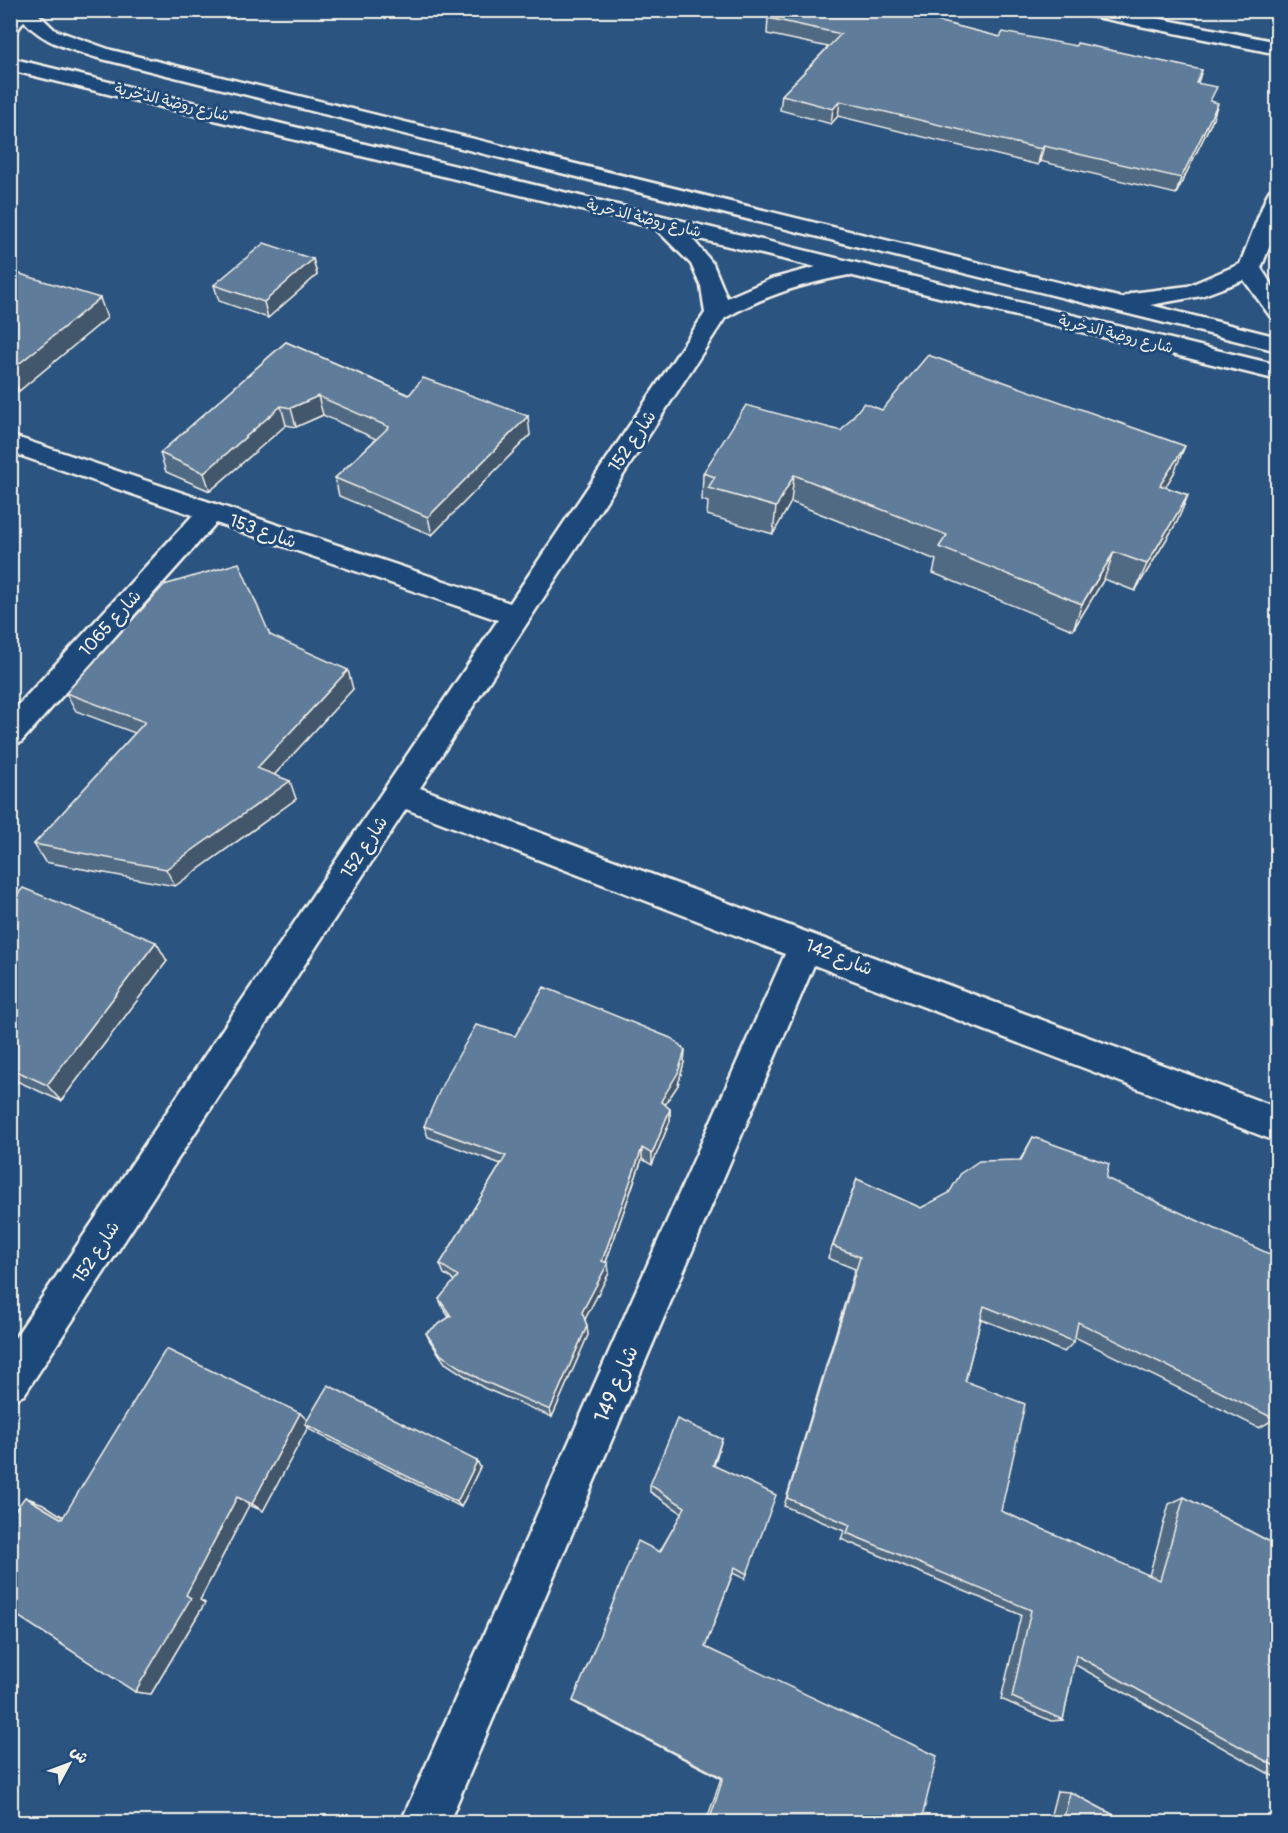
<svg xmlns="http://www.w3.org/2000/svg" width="1288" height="1833" viewBox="0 0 1288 1833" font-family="Pangolin,'Playpen Sans Arabic',sans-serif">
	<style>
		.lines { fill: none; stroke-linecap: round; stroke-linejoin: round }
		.minor-casing { stroke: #f4f1e8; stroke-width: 5 }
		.major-casing { stroke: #f4f1e8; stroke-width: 5 }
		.minor { fill: #1f4a7a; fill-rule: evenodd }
		.major { fill: #1f4a7a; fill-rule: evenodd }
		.wall { fill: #516a84; stroke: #f4f1e8; stroke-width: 1.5 }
		.shaded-wall { fill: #42566c; stroke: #f4f1e8; stroke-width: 1.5 }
		.building { fill: #5e7b9a; stroke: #f4f1e8; stroke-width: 1.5 }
		.labels { text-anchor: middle; stroke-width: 6; stroke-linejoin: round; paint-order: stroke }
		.far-street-label { font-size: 15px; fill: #f4f1e8; stroke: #1f4a7a }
		.street-label { font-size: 18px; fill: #f4f1e8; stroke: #1f4a7a }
		.near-street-label { font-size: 21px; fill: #f4f1e8; stroke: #1f4a7a }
	</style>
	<rect width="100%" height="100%" fill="#2c5481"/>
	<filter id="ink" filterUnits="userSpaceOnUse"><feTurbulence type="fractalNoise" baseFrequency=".0167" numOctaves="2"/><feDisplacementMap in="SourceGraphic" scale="12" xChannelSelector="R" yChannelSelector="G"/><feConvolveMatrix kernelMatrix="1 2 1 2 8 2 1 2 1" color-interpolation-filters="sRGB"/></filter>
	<g filter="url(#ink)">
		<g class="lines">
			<g class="minor-casing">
				<g id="minor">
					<path d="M16 10H34L55 30 111 50 1122 298 1132 293 1188 286 1240 264 1267 195 1270 190 1278 189V225L1261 268 1278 295V318L1270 316 1244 280 1201 296 1150 305 1278 337V351L98 58C66 48 35 41 16 10Z"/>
					<polygon points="1077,10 1116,10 1278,42 1278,54 1086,15"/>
					<path d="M10 58 1278 365V380L849 275C802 284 768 294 725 318L420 788 1278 1108V1142L814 965 449 1822H401L785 954 406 809 24 1395 10 1401V1345L498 620 216 523 21 742 10 745V714L193 515 10 452V435L510 603 705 313 701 286 691 264 655 228 10 70ZM691 237 816 267 771 279 727 298 713 264Z"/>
				</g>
			</g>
			<g class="major-casing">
				<polygon id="major" points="12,10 31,10 17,31 10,32"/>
			</g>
			<use href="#minor" class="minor"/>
			<use href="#major" class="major"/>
		</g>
		<g class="wall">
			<polygon points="774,10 921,10 917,16 1000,37 1202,70 1198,83 1212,102 1213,119 1176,194 1040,161 1038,165 838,116 831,124 780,110 782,95 828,47 767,34 768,18"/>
			<polygon points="313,259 317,275 268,318 219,301 214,285"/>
			<polygon points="10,271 107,318 19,391 10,389"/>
			<polygon points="286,342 409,395 530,435 432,535 339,496 335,478 376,439 323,415 296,427 286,425 210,491 166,472 160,453"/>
			<polygon points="841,431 1174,473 1165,487 1188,495 1177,522 1135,591 1104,579 1073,630 933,573 936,560 791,502 773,534 707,515 708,502 702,500 703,473"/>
			<polygon points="270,635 353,689 274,775 296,799 175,886 45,862 34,844 135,733 76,711 66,693"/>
			<polygon points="10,903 167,961 61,1101 10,1078"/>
			<polygon points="515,1036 685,1050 684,1062 678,1085 665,1105 670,1109 670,1121 652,1165 642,1159 606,1262 609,1273 585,1319 588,1335 552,1417 484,1388 445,1363 430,1341 426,1333 449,1317 443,1308 439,1299 455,1281 444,1274 440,1264 501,1164 428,1137 424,1126"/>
			<polygon points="1033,1137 1106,1178 1275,1419 1259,1428 1075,1337 1074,1342 1064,1352 981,1319 965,1381 1001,1511 1149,1576 1169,1504 1184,1497 1278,1546 1278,1779 1074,1664 1063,1720 1051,1721 1001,1699 1021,1615 841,1539 844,1531 784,1506 855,1269 828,1258 857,1179 921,1208 1020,1160"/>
			<polygon points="300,1413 307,1421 477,1461 480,1467 461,1507 312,1431 308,1427 263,1511 249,1505 200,1600 205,1603 151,1694 135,1692 43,1504 63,1517"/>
			<polygon points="722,1439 714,1466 747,1574 745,1579 733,1573 705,1647 921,1822 706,1822 721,1778 575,1703 573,1701 682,1513 650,1492 650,1485"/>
			<polygon points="1057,1791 1070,1792 1127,1822 1049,1822"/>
		</g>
		<g class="shaded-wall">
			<polygon points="912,10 921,10 907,30 909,14"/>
			<polygon points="840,101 838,116 831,124 833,109"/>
			<polygon points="1218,103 1213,119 1176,194 1181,178"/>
			<polygon points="1044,146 1040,161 1038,165 1041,149"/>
			<polygon points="313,259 317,275 268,318 264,302"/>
			<polygon points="100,298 107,318 19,391 10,374 10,371"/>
			<polygon points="318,396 323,415 296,427 291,408"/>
			<polygon points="281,406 286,425 210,491 204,473"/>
			<polygon points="528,416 530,435 432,535 428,517"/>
			<polygon points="1185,446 1174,473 1150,512 1160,485"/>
			<polygon points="794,475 791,502 773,534 776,507"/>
			<polygon points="1188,495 1177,522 1135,591 1147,564"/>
			<polygon points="1114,552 1104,579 1073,630 1082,604"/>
			<polygon points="348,670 353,689 264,786 257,768"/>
			<polygon points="290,781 296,799 175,886 166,869"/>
			<polygon points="156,942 167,961 61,1101 47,1085"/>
			<polygon points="685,1050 684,1062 678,1085 660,1112 661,1101"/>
			<polygon points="670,1109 670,1121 652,1165 652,1154"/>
			<polygon points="642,1148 642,1159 603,1270 602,1261"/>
			<polygon points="608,1263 609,1273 584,1321 582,1312"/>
			<polygon points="587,1326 588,1335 552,1417 550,1410"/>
			<polygon points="300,1413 310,1423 305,1424 308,1427 263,1511 252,1504"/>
			<polygon points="477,1461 480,1467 461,1507 457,1502"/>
			<polygon points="25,1497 43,1504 79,1527 62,1519"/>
			<polygon points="237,1497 249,1505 200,1600 205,1603 151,1694 135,1692"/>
		</g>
		<g class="building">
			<polygon points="774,10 912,10 909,14 1000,37 1003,32 1076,46 1077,43 1202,70 1196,83 1217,87 1210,101 1218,103 1181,178 1044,146 1041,149 840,101 833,109 782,95 841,34 768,18"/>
			<polygon points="264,243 313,259 264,302 214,285"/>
			<polygon points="10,271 100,298 10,371"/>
			<polygon points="286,342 409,395 423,378 528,416 428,517 335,478 389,427 318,396 291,408 281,406 204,473 160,453"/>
			<polygon points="928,355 1185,446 1160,485 1188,495 1147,564 1114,552 1082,604 939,547 947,535 794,475 776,507 708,488 715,477 703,473 746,405 841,431 864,403 882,410"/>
			<polygon points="239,563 270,635 348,670 257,768 290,781 166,869 34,844 145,722 66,693 164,585"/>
			<polygon points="23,888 156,942 47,1085 10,1068 10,903"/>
			<polygon points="544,987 673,1039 685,1050 678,1073 661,1101 670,1109 652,1154 642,1148 602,1261 608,1263 582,1312 587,1326 550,1410 481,1380 441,1355 426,1333 451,1316 439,1299 458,1276 440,1264 506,1156 424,1126 444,1081 476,1025 515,1036"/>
			<polygon points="1033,1137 1109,1164 1106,1178 1278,1258 1278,1411 1275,1419 1078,1322 1074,1342 984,1306 965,1381 1025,1404 1001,1511 1160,1580 1184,1497 1278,1546 1278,1768 1076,1655 1063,1720 1012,1697 1031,1610 847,1533 850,1525 787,1498 860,1257 833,1246 857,1179 921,1208 949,1193 961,1173 979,1161 1021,1160"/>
			<polygon points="166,1349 300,1413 252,1504 237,1497 186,1595 191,1598 135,1692 10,1611 10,1517 25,1497 62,1519"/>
			<polygon points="328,1385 477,1461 457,1502 305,1424"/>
			<polygon points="677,1419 722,1439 713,1465 776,1495 747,1574 735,1567 705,1647 937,1756 921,1822 709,1822 723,1778 573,1701 638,1541 660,1552 685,1507 650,1485"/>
			<polygon points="1070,1792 1127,1822 1063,1822"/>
		</g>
	</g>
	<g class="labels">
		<g class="far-street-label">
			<text transform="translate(172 102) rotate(14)" y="5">شارع روضة الذخرية</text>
			<text transform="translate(644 218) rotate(14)" y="5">شارع روضة الذخرية</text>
			<text transform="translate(1116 334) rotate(14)" y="5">شارع روضة الذخرية</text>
		</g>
		<g class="street-label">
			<text transform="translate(632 441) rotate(-56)" y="6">شارع 152</text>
			<text transform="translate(263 531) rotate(19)" y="6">شارع 153</text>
			<text transform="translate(110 623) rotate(-48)" y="6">شارع 1065</text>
			<text transform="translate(364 847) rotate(-57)" y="6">شارع 152</text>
			<text transform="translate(839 957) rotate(21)" y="6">شارع 142</text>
			<text transform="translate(96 1252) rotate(-57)" y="6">شارع 152</text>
		</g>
		<g class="near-street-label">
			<text transform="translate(616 1384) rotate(-67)" y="7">شارع 149</text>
		</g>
	</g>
	<rect width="1288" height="1833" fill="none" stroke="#1f4a7a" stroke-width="36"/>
	<rect x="18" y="18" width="1252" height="1797" fill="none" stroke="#f4f1e8" stroke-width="2" filter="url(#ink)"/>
	<g transform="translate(69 1764) rotate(49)" stroke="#1f4a7a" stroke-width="4.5" paint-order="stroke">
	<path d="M0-4.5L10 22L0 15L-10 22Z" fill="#f4f1e8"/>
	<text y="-9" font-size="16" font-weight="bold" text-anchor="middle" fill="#f4f1e8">ش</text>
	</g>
</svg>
